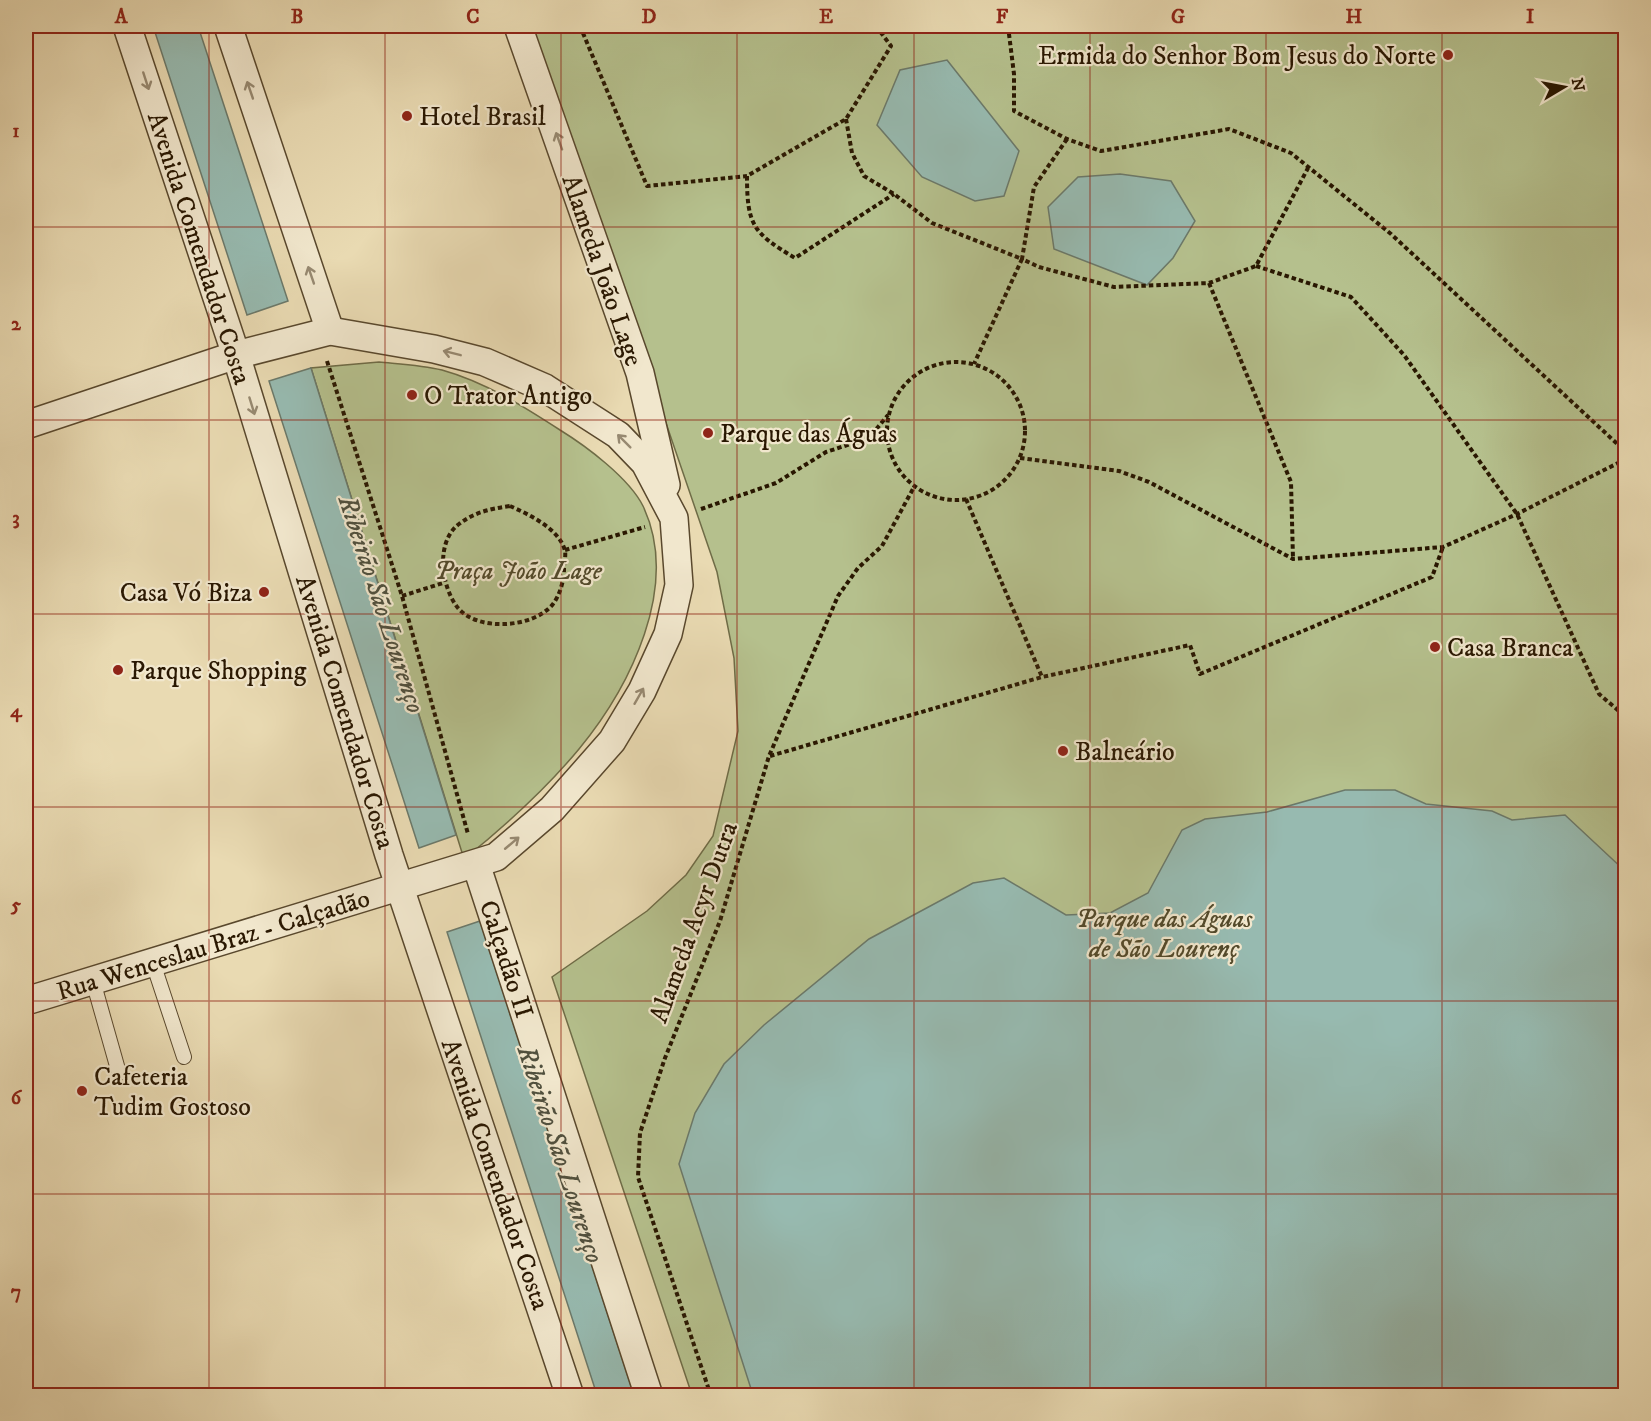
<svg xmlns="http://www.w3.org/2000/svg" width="1651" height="1421" viewBox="0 0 1651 1421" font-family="'IM FELL DW Pica',serif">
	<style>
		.green { fill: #b5c08d; stroke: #6f6c47; stroke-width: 1.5 }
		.water { fill: #97bab0; stroke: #6b796a; stroke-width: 1.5 }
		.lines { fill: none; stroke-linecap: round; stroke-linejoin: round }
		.lane-casing { stroke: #59482d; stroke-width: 16 }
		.street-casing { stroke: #59482d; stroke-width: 30 }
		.path { stroke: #291701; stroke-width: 4; stroke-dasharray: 4.5 3; stroke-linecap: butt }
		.lane { stroke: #f1e7cd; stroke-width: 14 }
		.street { stroke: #f1e7cd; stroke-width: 27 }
		.oneway { stroke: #978971 }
		.grid { fill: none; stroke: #8f2418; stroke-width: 1.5; stroke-opacity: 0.55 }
		.poi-dot { fill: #8f2418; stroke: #f1e7cd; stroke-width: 2 }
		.labels { text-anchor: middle; stroke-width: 4.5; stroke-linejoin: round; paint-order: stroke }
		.poi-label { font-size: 26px; fill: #291701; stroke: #f1e7cd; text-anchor: start }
		.street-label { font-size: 26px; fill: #291701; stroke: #f1e7cd }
		.park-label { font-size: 26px; font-style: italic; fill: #534a2b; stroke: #f1e7cd }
		.water-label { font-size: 27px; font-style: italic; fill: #50503e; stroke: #f1e7cd }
		.neatline { fill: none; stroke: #8f2418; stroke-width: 2 }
		.grid-label { font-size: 20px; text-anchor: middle; font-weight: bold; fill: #8f2418 }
	</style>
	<rect width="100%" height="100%" fill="#e9dab2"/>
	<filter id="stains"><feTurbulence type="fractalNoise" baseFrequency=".00333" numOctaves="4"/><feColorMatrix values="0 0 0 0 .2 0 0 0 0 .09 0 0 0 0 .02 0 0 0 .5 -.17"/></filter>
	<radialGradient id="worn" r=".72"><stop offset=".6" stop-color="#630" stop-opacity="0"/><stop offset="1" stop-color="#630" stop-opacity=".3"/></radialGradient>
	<g class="green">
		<polygon points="530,26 1625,26 1625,1395 692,1395 552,977 647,911 686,875 713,836 738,731 734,658 717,572"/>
		<path d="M379 362C400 364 422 365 442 370 485 382 523 406 560 430 586 446 629 478 643 506 681 586 630 687 579 749 545 790 505 826 464 859L311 368Z"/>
	</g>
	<g class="water">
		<polygon points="153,26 198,26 288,301 247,315"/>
		<polygon points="947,60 1019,151 1004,196 975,201 922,177 877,125 900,70"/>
		<polygon points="1120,174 1171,181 1195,221 1173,258 1147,285 1054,249 1048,207 1078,177"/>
		<polygon points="311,368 456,835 419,848 269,381"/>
		<polygon points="1345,790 1395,790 1426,804 1492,811 1512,820 1565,815 1625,871 1626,963 1623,972 1626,1001 1625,1395 753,1395 679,1164 695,1113 724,1064 764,1025 869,939 973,883 1004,878 1066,915 1110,913 1148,893 1182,830 1205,819 1267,812"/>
		<polygon points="480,921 634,1395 597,1395 447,932"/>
	</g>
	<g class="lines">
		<g class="lane-casing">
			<g id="lane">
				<polyline points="153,963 184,1057"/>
				<polyline points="93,981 119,1073"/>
			</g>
		</g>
		<g class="street-casing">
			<g id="street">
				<polyline points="127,26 236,355 389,855 570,1396"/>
				<polyline points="228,26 330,331"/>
				<polyline points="518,26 640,373 666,485"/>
				<polyline points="26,425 236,355 330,331 434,349 485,362 545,388 618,435 645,463 674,518 679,585 668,634 642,691 612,741 552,809 496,857 26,1001"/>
				<polyline points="476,864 649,1396"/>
			</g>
		</g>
		<g class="path">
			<polyline points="580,26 647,186 747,176"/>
			<path d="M876 26 891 46 846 119 747 176C747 225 753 233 795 258L894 194"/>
			<polyline points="1008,26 1014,74 1014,111 1067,139 1101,151 1229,129 1291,153 1391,234 1626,452"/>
			<polyline points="846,119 852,153 864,176 894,194 932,223 1022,259 974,364"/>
			<polyline points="1067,139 1034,187 1022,259 1039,267 1114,287 1209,283 1256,266 1308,168"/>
			<polyline points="1256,266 1351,297 1404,355 1517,514 1599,694 1626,717"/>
			<polyline points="1209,283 1291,482 1293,559"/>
			<polyline points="327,361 402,596 468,834"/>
			<circle cx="956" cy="431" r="69"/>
			<polyline points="1020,458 1119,471 1149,482 1293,559 1443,547 1517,514 1626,459"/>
			<polyline points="966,499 1042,677"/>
			<path d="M510 506C528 514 560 529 565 551 566 556 564 564 564 569 564 580 560 595 553 604 534 628 478 632 458 608 441 587 435 542 459 524 475 512 490 509 510 506Z"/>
			<polyline points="701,509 776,483 826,452 869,438 888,415"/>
			<polyline points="565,550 645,527"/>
			<polyline points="402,596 443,583"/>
			<polyline points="770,756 1042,677 1190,645 1200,674 1432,577 1443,547"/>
			<polyline points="711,1396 638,1177 640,1133 665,1058 720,921 769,756 838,596 858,568 882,546 914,487"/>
		</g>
		<use href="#lane" class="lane"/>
		<use href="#street" class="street"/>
	</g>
	<defs><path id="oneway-shaft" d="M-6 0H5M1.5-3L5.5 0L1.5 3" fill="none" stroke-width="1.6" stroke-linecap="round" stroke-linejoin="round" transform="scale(1.5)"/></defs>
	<g class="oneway">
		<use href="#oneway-shaft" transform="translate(146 81) rotate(72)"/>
		<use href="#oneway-shaft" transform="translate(250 90) rotate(-109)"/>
		<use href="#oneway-shaft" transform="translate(559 141) rotate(-110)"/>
		<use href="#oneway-shaft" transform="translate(311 275) rotate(-109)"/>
		<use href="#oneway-shaft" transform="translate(452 353) rotate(-166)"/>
		<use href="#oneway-shaft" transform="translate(252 406) rotate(73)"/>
		<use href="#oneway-shaft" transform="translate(624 441) rotate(-135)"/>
		<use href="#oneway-shaft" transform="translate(639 696) rotate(-60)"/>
		<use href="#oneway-shaft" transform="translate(512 843) rotate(-40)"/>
	</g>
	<path class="grid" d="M209 26V1396M385 26V1396M561 26V1396M737 26V1396M914 26V1396M1090 26V1396M1266 26V1396M1442 26V1396M26 227H1626M26 420H1626M26 614H1626M26 807H1626M26 1001H1626M26 1194H1626"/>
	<g class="poi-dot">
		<circle cx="1448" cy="55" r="6"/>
		<circle cx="407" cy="116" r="6"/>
		<circle cx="412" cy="395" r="6"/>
		<circle cx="708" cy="433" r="6"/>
		<circle cx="264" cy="592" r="6"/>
		<circle cx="1435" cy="647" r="6"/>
		<circle cx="118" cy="670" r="6"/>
		<circle cx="1063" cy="751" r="6"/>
		<circle cx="82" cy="1091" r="6"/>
	</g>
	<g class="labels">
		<g class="poi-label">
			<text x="1436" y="64" text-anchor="end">Ermida do Senhor Bom Jesus do Norte</text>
			<text x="419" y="125">Hotel Brasil</text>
			<text x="424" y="404">O Trator Antigo</text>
			<text x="720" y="442">Parque das Águas</text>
			<text x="252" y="601" text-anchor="end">Casa Vó Biza</text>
			<text x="1447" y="656">Casa Branca</text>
			<text x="130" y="679">Parque Shopping</text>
			<text x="1075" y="760">Balneário</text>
			<text x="94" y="1085">Cafeteria<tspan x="94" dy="30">Tudim Gostoso</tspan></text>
		</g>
		<g class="street-label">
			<text transform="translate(200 248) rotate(72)" y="9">Avenida Comendador Costa</text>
			<text transform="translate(603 270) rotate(71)" y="9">Alameda João Lage</text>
			<text transform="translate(346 712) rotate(73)" y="9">Avenida Comendador Costa</text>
			<text transform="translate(693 922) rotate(-70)" y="9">Alameda Acyr Dutra</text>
			<text transform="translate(213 944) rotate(-17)" y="9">Rua Wenceslau Braz - Calçadão</text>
			<text transform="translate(507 959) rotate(72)" y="9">Calçadão II</text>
			<text transform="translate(496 1174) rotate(71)" y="9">Avenida Comendador Costa</text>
		</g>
		<g class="park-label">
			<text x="518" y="579">Praça João Lage</text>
			<text x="1164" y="927">Parque das Águas<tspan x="1164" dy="30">de São Lourenç</tspan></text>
		</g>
		<g class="water-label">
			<text transform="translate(382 604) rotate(72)" y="9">Ribeirão São Lourenço</text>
			<text transform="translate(561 1154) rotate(72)" y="9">Ribeirão São Lourenço</text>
		</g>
	</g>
	<rect width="1651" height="1421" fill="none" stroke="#e9dab2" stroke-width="66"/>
	<g transform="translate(1564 87) rotate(80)" stroke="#f1e7cd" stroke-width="4.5" paint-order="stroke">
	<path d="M0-4.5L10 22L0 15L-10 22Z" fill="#291701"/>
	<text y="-9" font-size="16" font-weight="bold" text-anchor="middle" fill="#291701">N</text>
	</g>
	<rect x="33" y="33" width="1585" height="1355" class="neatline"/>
	<g class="grid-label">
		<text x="121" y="23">A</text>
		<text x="297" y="23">B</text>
		<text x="473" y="23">C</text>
		<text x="649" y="23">D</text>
		<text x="826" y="23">E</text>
		<text x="1002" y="23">F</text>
		<text x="1178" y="23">G</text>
		<text x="1354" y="23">H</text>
		<text x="1530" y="23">I</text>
		<text x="16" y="137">1</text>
		<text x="16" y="330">2</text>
		<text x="16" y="524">3</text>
		<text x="16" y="717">4</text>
		<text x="16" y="911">5</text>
		<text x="16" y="1104">6</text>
		<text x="16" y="1298">7</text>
	</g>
	<rect width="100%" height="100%" filter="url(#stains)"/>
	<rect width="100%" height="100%" fill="url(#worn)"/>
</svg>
